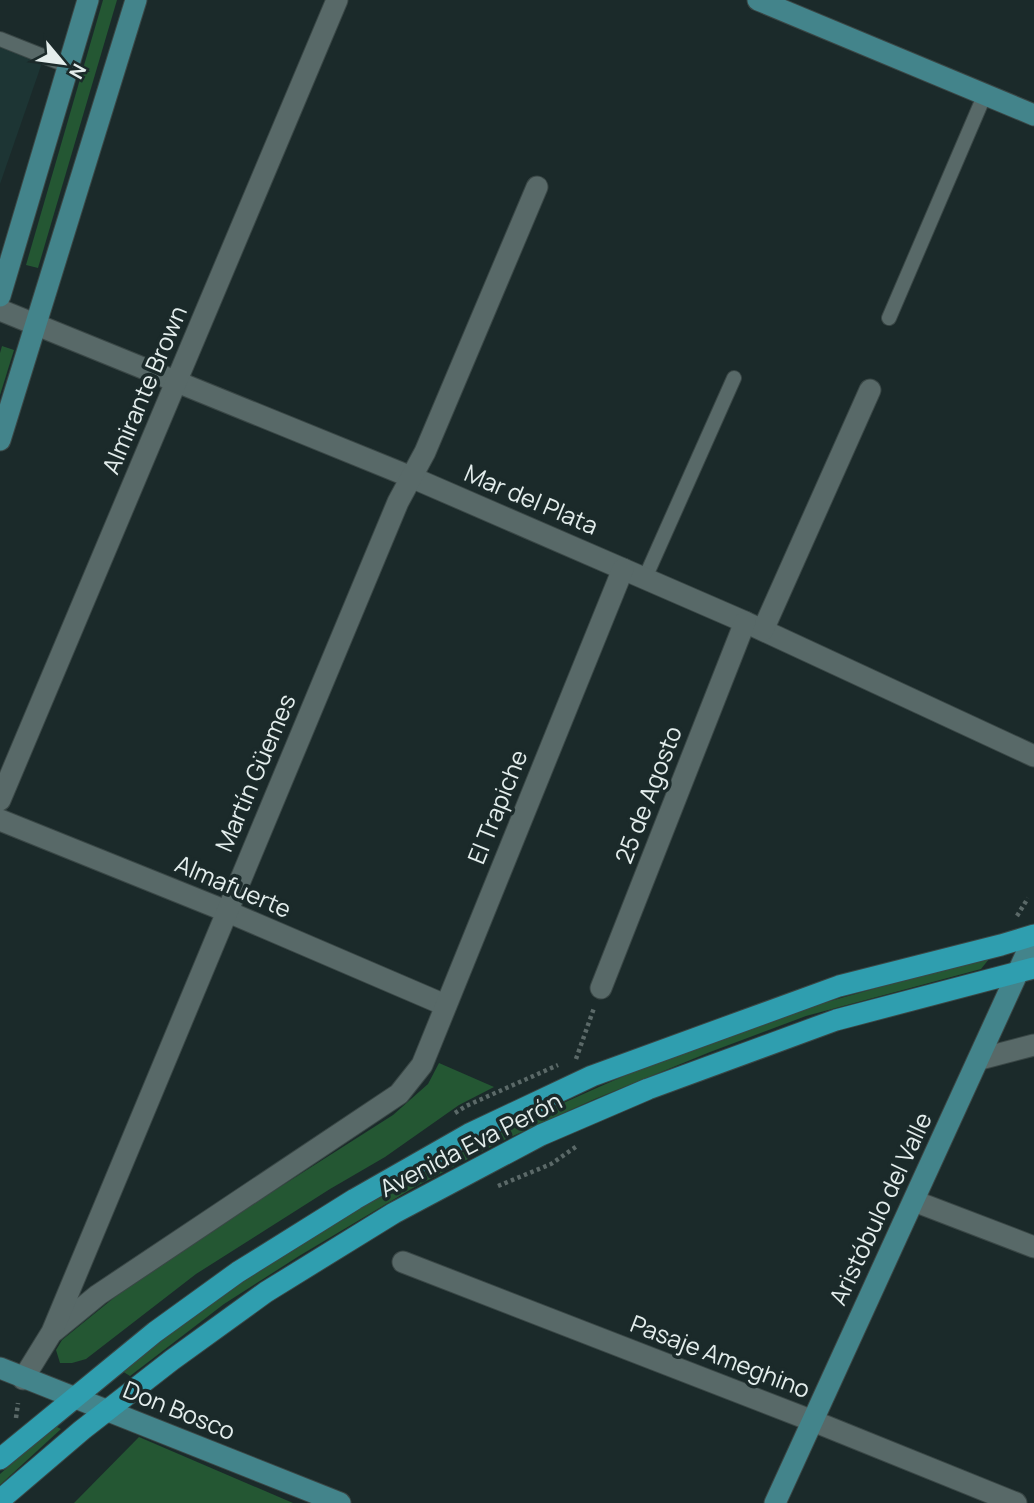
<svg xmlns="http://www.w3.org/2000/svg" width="1034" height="1503" viewBox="0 0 1034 1503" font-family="Manrope,sans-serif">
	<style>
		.built { fill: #1d3534 }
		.green { fill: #245733 }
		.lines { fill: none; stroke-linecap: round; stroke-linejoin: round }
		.lane-casing { stroke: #3a4746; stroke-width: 16 }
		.street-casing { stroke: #3a4746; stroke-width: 23 }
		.secondary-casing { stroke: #3a4746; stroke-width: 23 }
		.primary-casing { stroke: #3a4746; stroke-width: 23 }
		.path { stroke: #5b6968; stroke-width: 4.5; stroke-dasharray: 3.5 3.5; stroke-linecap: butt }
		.lane { stroke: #586968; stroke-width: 14 }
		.street { stroke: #586968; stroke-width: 21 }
		.secondary { stroke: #43848b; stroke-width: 21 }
		.primary { stroke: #2f9eaf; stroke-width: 21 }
		.labels { text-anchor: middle; stroke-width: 7; stroke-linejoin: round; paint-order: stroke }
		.street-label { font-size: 24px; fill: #e3edec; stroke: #1b2a2a }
	</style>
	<rect width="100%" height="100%" fill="#1b2a2a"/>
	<polygon class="built" points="0,38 44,57 0,184"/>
	<g class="green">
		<polygon points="103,0 117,0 38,268 26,265"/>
		<polygon points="2,346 14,350 0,395 0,353"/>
		<path d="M989 959 981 969 806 1016 710 1052 595 1099 504 1140 413 1188 299 1256 224 1304 130 1376 122 1371C154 1347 185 1321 219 1298 370 1194 535 1109 705 1043 798 1007 894 983 989 959Z"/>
		<polygon points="439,1063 494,1087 459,1105 385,1157 330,1189 196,1274 86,1359 72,1363 60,1363 56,1350 62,1340 142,1275 393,1115 428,1084"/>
		<polygon points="55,1426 61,1429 0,1485 0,1474"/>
		<polygon points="139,1437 293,1503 74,1503"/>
	</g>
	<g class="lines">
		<g class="lane-casing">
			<g id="lane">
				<polyline points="0,39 68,66"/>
				<polyline points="889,318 985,94"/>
				<polyline points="645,578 734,378"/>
			</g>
		</g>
		<g class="street-casing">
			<g id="street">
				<polyline points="0,310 411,477 623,569 745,622 1034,756"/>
				<polyline points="763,630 870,390"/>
				<polyline points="0,800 337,0"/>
				<polyline points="0,820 226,911 445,1005"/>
				<polyline points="601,988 745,622"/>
				<polyline points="980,1059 1034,1045"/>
				<polyline points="914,1201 1034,1247"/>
				<polyline points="403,1262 813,1421 1016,1503"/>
				<polyline points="54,1331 98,1295 399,1094 422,1065 623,569"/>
				<polyline points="23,1379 52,1332 398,502 425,452 537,187"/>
			</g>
		</g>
		<g class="secondary-casing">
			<g id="secondary">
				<polyline points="758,0 1034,115"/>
				<polyline points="0,296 88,0"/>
				<polyline points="0,440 136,0"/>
				<polyline points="0,1368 340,1503"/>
				<polyline points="775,1503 1034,937"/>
			</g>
		</g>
		<g class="primary-casing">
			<g id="primary">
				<polyline points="0,1459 155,1332 238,1272 355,1199 469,1134 592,1076 839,986 1001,945 1034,935"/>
				<polyline points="0,1500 82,1430 172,1360 266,1292 394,1213 541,1135 648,1089 836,1020 1034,968"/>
			</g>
		</g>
		<g class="path">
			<polyline points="1017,916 1028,898"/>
			<polyline points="576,1059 594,1008"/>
			<polyline points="455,1113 466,1106 558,1065"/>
			<polyline points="498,1186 551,1164 577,1146"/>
			<polyline points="16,1418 18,1403"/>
		</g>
		<use href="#lane" class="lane"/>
		<use href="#street" class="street"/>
		<use href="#secondary" class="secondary"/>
		<use href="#primary" class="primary"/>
	</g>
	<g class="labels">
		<g class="street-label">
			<text transform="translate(145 390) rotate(-67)" y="8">Almirante Brown</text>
			<text transform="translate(531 500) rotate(23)" y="8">Mar del Plata</text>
			<text transform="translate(256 773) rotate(-67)" y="8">Martín Güemes</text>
			<text transform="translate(649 795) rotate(-69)" y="8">25 de Agosto</text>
			<text transform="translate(498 807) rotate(-68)" y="8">El Trapiche</text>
			<text transform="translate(233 887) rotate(23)" y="8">Almafuerte</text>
			<text transform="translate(471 1145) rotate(-27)" y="8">Avenida Eva Perón</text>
			<text transform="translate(881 1209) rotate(-65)" y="8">Aristóbulo del Valle</text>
			<text transform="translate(720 1357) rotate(21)" y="8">Pasaje Ameghino</text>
			<text transform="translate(179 1411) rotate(22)" y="8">Don Bosco</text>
		</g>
	</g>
	<g transform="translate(63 63) rotate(119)" stroke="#1b2a2a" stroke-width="5" paint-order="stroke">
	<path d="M0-5L12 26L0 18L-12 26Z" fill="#e3edec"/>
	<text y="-10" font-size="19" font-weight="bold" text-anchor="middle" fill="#e3edec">N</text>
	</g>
</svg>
